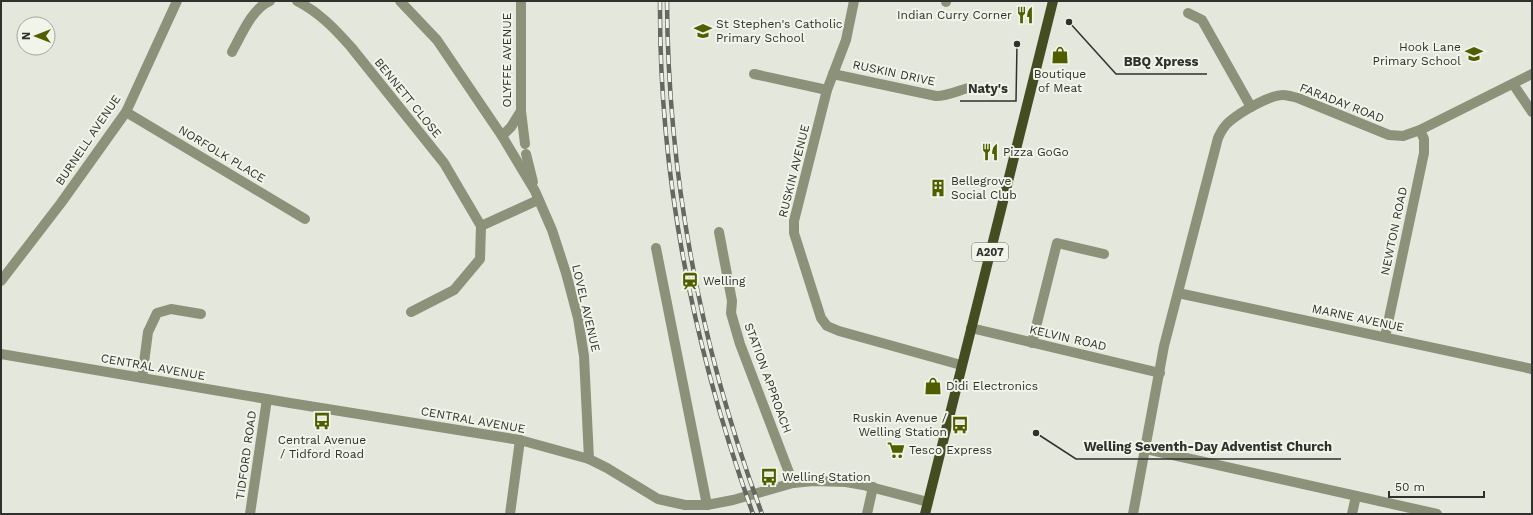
<svg xmlns="http://www.w3.org/2000/svg" width="1533" height="515" viewBox="0 0 1533 515" font-family="'Work Sans',sans-serif">
	<style>
		.lines { fill: none; stroke-linecap: round; stroke-linejoin: round }
		.minor { stroke: #8c927a; stroke-width: 10 }
		.major { stroke: #444d22; stroke-width: 10 }
		.rail-casing { stroke: #656761; stroke-width: 4.5 }
		.rail { stroke: #f1f4e9; stroke-width: 3; stroke-dasharray: 9; stroke-linecap: butt }
		.labels { text-anchor: middle; stroke-width: 4; stroke-linejoin: round; paint-order: stroke }
		.shield { fill: #f1f4e9; stroke: #6a6c65; stroke-width: 1 }
		.shield-label { font-size: 11px; font-weight: bold; fill: #30312d }
		.poi-label { font-size: 12px; fill: #30312d; stroke: #f1f4e9; text-anchor: start }
		.street-label { font-size: 12px; fill: #30312d; stroke: #f1f4e9 }
		.leader { fill: none; stroke: #30312d; stroke-width: 1.5 }
		.callout-dot { fill: #30312d; stroke: #f1f4e9; stroke-width: 1.5 }
		.callout-label { font-size: 13px; text-anchor: middle; font-weight: bold; fill: #30312d; stroke: #f1f4e9; stroke-width: 4; stroke-linejoin: round; paint-order: stroke }
	</style>
	<rect width="100%" height="100%" fill="#e4e7dc"/>
	<g class="lines">
		<g class="minor">
			<path d="M297 1C319 12 335 29 351 47L444 163 481 226 480 259 454 290 411 312"/>
			<polyline points="400,1 437,40 502,136 535,191 552,230 566,273 578,318 584,356 589,459"/>
			<polyline points="854,1 846,40 827,90 794,221 794,233 821,318 827,326 839,331 961,365"/>
			<polyline points="946,2 946,1"/>
			<polyline points="1188,13 1202,20 1251,107"/>
			<path d="M232 52C241 36 252 8 270 1"/>
			<polyline points="754,74 827,90"/>
			<path d="M833 74 936 96C949 96 959 90 972 87"/>
			<polyline points="1513,84 1532,112"/>
			<polyline points="521,111 525,144"/>
			<polyline points="126,112 305,219"/>
			<polyline points="502,136 511,127 521,111 521,1"/>
			<polyline points="526,154 533,182"/>
			<polyline points="481,226 538,200"/>
			<polyline points="719,232 732,301 731,313 740,344 793,483"/>
			<polyline points="656,248 707,505"/>
			<polyline points="1,281 61,203 126,112 177,1"/>
			<polyline points="1178,293 1532,369"/>
			<polyline points="971,328 1160,373"/>
			<polyline points="1385,337 1424,153 1424,139 1420,130"/>
			<polyline points="1032,343 1057,243 1104,254"/>
			<polyline points="1,354 290,403 520,440 589,459 607,468 658,499 685,505 707,505 733,500 793,483 814,481 846,482 863,485 928,502"/>
			<polyline points="142,378 148,332 157,313 171,309 201,314"/>
			<polyline points="1146,449 1437,514"/>
			<polyline points="250,514 267,399"/>
			<polyline points="510,514 520,440"/>
			<polyline points="867,514 873,487"/>
			<path d="M1133 514 1164 346 1218 138C1221 131 1224 126 1230 121 1241 112 1269 95 1283 95 1288 95 1293 97 1298 98L1389 135 1403 136 1420 130 1532 74"/>
			<polyline points="1352,514 1356,496"/>
		</g>
		<polyline class="major" points="925,514 1053,1"/>
		<g class="rail-casing">
			<g id="rail">
				<path d="M660 1C659 175 694 350 753 514"/>
				<path d="M667 1C668 177 701 350 762 514"/>
			</g>
		</g>
		<use href="#rail" class="rail"/>
	</g>
	<defs>
		<g id="restaurant-bare" transform="scale(1.38)"><path d="M-5-6h1v4h1v-4h1v4h1v-4h1v5L-1.5 .5V6h-2V.5L-5-1ZM5-6V6H3V1.5H1.5Q1.5-4 5-6Z" fill="#515e00" stroke="#f1f4e9" stroke-width="2.5" paint-order="stroke"/></g>
		<g id="school-bare" transform="scale(1.38)"><path d="M0-5L7-2L0 1L-7-2ZM-4 1L0 2.5L4 1V4Q0 6-4 4Z" fill="#515e00" stroke="#f1f4e9" stroke-width="2.5" paint-order="stroke"/></g>
		<g id="shop-bare" transform="scale(1.38)"><path d="M-5-2.5h2.3a2.7 3.5 0 0 1 5.4 0H5L5.5 6h-11ZM-1.5-2.5h3a1.5 2.3 0 0 0-3 0Z" fill="#515e00" stroke="#f1f4e9" stroke-width="2.5" paint-order="stroke"/></g>
		<g id="building-bare" transform="scale(1.38)"><path d="M-4-6H4V6H1V3H-1V6H-4ZM-2.5-4.3h1.7v1.8h-1.7ZM.8-4.3h1.7v1.8H.8ZM-2.5-1h1.7V.8h-1.7ZM.8-1h1.7V.8H.8Z" fill="#515e00" stroke="#f1f4e9" stroke-width="2.5" paint-order="stroke"/></g>
		<g id="station-bare" transform="scale(1.38)"><path d="M-3-6H3Q5-6 5-4V2Q5 4 3 4L4.5 6H3L1.5 4h-3L-3 6H-4.5L-3 4Q-5 4-5 2V-4Q-5-6-3-6ZM-3.5-4v3h7v-3ZM-3.5 1v1.5H-2V1ZM2 1v1.5H3.5V1Z" fill="#515e00" stroke="#f1f4e9" stroke-width="2.5" paint-order="stroke"/></g>
		<g id="bus-bare" transform="scale(1.38)"><path d="M-5-6H5V4H4V6H2V4H-2V6H-4V4H-5ZM-3.5-4V0h7V-4ZM-3.5 1.2v1.5H-2V1.2ZM2 1.2v1.5H3.5V1.2Z" fill="#515e00" stroke="#f1f4e9" stroke-width="2.5" paint-order="stroke"/></g>
		<g id="supermarket-bare" transform="scale(1.38)"><path d="M-6-5.5h2.5l.6 2H6L4.5 2H-2.5L-4.4-4H-6ZM-1.5 3.2a1.3 1.3 0 1 0 .1 0ZM3 3.2a1.3 1.3 0 1 0 .1 0Z" fill="#515e00" stroke="#f1f4e9" stroke-width="2.5" paint-order="stroke"/></g>
	</defs>
	<g fill-rule="evenodd">
		<use href="#restaurant-bare" x="1025" y="15"/>
		<use href="#school-bare" x="703" y="31"/>
		<use href="#school-bare" x="1474" y="54"/>
		<use href="#shop-bare" x="1060" y="55"/>
		<use href="#restaurant-bare" x="990" y="152"/>
		<use href="#building-bare" x="938" y="188"/>
		<use href="#station-bare" x="690" y="281"/>
		<use href="#shop-bare" x="933" y="386"/>
		<use href="#bus-bare" x="322" y="421"/>
		<use href="#bus-bare" x="960" y="425"/>
		<use href="#supermarket-bare" x="896" y="450"/>
		<use href="#bus-bare" x="769" y="477"/>
	</g>
	<g class="labels">
		<rect class="shield" x="972" y="243" width="36" height="18" rx="3"/>
		<g class="shield-label">
			<text x="990" y="256">A207</text>
		</g>
		<g class="poi-label">
			<text x="1012" y="19" text-anchor="end">Indian Curry Corner</text>
			<text x="716" y="28">St Stephen's Catholic<tspan x="716" dy="14">Primary School</tspan></text>
			<text x="1461" y="51" text-anchor="end">Hook Lane<tspan x="1461" dy="14">Primary School</tspan></text>
			<text x="1060" y="78" text-anchor="middle">Boutique<tspan x="1060" dy="14">of Meat</tspan></text>
			<text x="1003" y="156">Pizza GoGo</text>
			<text x="951" y="185">Bellegrove<tspan x="951" dy="14">Social Club</tspan></text>
			<text x="703" y="285">Welling</text>
			<text x="946" y="390">Didi Electronics</text>
			<text x="947" y="422" text-anchor="end">Ruskin Avenue /<tspan x="947" dy="14">Welling Station</tspan></text>
			<text x="322" y="444" text-anchor="middle">Central Avenue<tspan x="322" dy="14">/ Tidford Road</tspan></text>
			<text x="909" y="454">Tesco Express</text>
			<text x="782" y="481">Welling Station</text>
		</g>
		<g class="street-label">
			<text transform="translate(507 60) rotate(-90)" y="4">OLYFFE AVENUE</text>
			<text transform="translate(894 73) rotate(12)" y="4">RUSKIN DRIVE</text>
			<text transform="translate(408 98) rotate(51)" y="4">BENNETT CLOSE</text>
			<text transform="translate(1342 103) rotate(21)" y="4">FARADAY ROAD</text>
			<text transform="translate(88 140) rotate(-56)" y="4">BURNELL AVENUE</text>
			<text transform="translate(222 154) rotate(31)" y="4">NORFOLK PLACE</text>
			<text transform="translate(794 171) rotate(-76)" y="4">RUSKIN AVENUE</text>
			<text transform="translate(1394 231) rotate(-78)" y="4">NEWTON ROAD</text>
			<text transform="translate(586 308) rotate(77)" y="4">LOVEL AVENUE</text>
			<text transform="translate(1358 318) rotate(12)" y="4">MARNE AVENUE</text>
			<text transform="translate(1068 338) rotate(13)" y="4">KELVIN ROAD</text>
			<text transform="translate(153 367) rotate(10)" y="4">CENTRAL AVENUE</text>
			<text transform="translate(768 378) rotate(70)" y="4">STATION APPROACH</text>
			<text transform="translate(473 420) rotate(10)" y="4">CENTRAL AVENUE</text>
			<text transform="translate(246 455) rotate(-82)" y="4">TIDFORD ROAD</text>
		</g>
	</g>
	<path class="leader" d="M1069 22L1116 74H1207M1017 44L1016 101H960M1036 433L1076 459H1341"/>
	<g class="callout-dot">
		<circle cx="1069" cy="22" r="4"/>
		<circle cx="1017" cy="44" r="4"/>
		<circle cx="1036" cy="433" r="4"/>
	</g>
	<g class="callout-label">
		<text x="1161" y="66">BBQ Xpress</text>
		<text x="988" y="93">Naty's</text>
		<text x="1208" y="451">Welling Seventh-Day Adventist Church</text>
	</g>
	<rect width="1533" height="515" fill="none" stroke="#30312d" stroke-width="4"/>
	<g transform="translate(36 36) rotate(270)"><circle r="19" fill="#f1f4e9" stroke="#a4a69e"/>
	<path d="M0-3L7 15L0 10L-7 15Z" fill="#515e00"/>
	<text y="-6" font-size="11" font-weight="bold" text-anchor="middle" fill="#30312d">N</text>
	</g>
	<path d="M1389 491v6h95v-6" fill="none" stroke="#30312d" stroke-width="2"/>
	<text x="1395" y="491" font-size="12" fill="#30312d" stroke="#f1f4e9" stroke-width="3" paint-order="stroke">50 m</text>
</svg>
